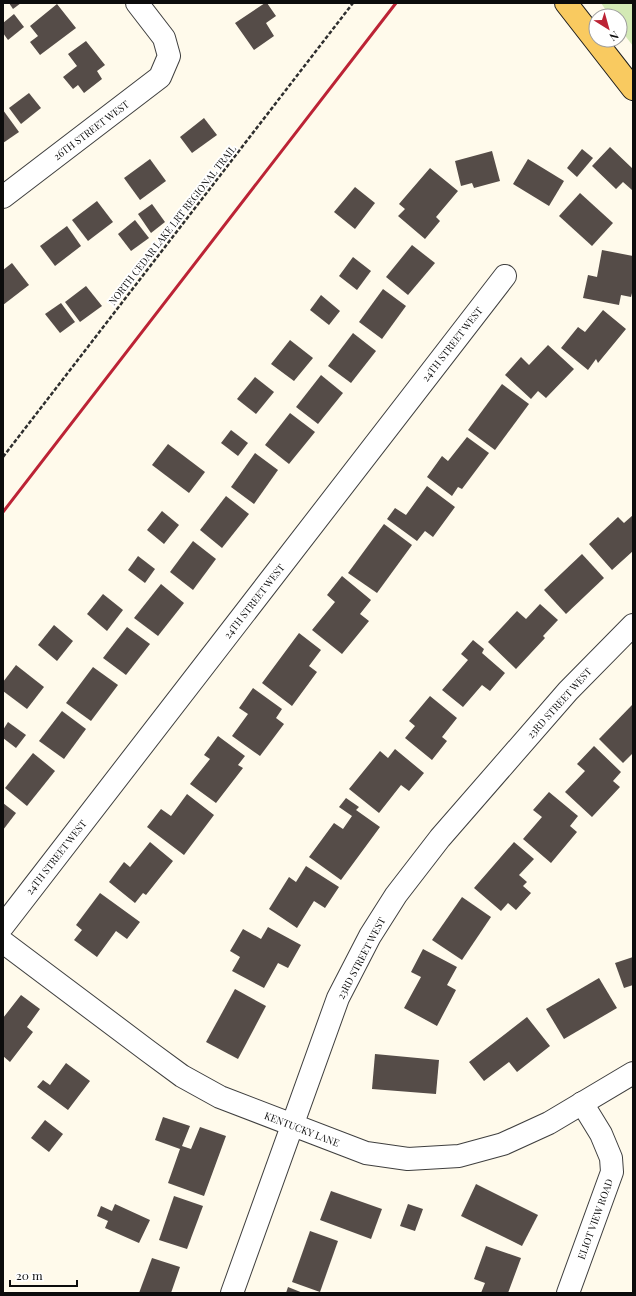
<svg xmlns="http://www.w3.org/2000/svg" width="636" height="1296" viewBox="0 0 636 1296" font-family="'Playfair Display',serif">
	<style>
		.green { fill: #d3e9b5 }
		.building { fill: #554c48 }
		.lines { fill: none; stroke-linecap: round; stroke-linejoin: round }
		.minor-casing { stroke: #3f3f3f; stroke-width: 24 }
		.major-casing { stroke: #1d1d1d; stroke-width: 24 }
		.path { stroke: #2e2e2e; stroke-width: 2.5; stroke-dasharray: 4 2; stroke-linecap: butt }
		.minor { stroke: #fff; stroke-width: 22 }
		.major { stroke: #f9ca60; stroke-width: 22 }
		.rail { stroke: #bc2335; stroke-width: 3 }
		.labels { text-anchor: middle; stroke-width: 4; stroke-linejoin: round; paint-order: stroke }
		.street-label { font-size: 10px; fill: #0c0c0c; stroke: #fff }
	</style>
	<rect width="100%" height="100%" fill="#fffaeb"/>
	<polygon class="green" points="601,3 633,3 633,46 620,29 620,16 610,16"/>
	<g class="building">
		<polygon points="9,3 21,3 13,9"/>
		<polygon points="265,3 267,3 276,16 266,23 274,36 254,50 235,23"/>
		<polygon points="57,4 76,28 40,55 30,42 38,36 30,26"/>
		<polygon points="14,14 24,27 8,40 3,33 3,23"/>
		<polygon points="86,41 105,65 97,71 102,79 84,93 78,85 73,89 63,77 77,66 68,54"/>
		<polygon points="29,93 41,108 21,124 9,108"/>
		<polygon points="3,110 19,132 3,143"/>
		<polygon points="204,118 217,135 192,153 180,137"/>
		<polygon points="610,147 633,169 632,190 623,182 616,189 592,166"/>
		<polygon points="582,149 593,158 577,177 567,168"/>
		<polygon points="492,151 500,181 474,188 472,183 461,186 455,161"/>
		<polygon points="150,159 166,181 140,200 124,178"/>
		<polygon points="528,159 564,181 549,206 513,184"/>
		<polygon points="430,168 458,191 436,217 440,221 425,239 398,216 405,209 399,204"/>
		<polygon points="355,187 375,203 355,229 334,212"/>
		<polygon points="580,193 613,223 592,246 559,216"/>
		<polygon points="97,201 113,222 88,241 72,220"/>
		<polygon points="152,204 165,222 151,233 138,214"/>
		<polygon points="135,220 149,238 131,251 118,234"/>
		<polygon points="67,226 81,246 55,266 40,246"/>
		<polygon points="412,245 435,263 408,295 386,277"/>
		<polygon points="602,250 633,256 633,289 631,297 621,295 619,305 583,298 588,275 597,277"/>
		<polygon points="353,257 371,271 357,290 339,276"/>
		<polygon points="12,263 29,285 3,305 3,270"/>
		<polygon points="86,286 102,306 80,322 65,302"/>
		<polygon points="383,289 406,306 382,339 359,322"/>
		<polygon points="321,295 340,311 329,325 310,310"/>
		<polygon points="61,303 75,322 60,333 45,314"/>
		<polygon points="603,310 626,329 598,363 596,359 588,370 561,348 578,327 585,332"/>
		<polygon points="353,333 376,351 351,383 328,366"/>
		<polygon points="290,340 313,358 294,381 271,364"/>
		<polygon points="548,345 574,369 546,398 538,391 531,399 505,375 521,357 529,365"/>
		<polygon points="321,375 343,393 318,424 296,407"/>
		<polygon points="255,377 274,392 256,414 237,399"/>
		<polygon points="502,384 529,404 495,450 468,430"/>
		<polygon points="290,413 315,432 289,464 265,445"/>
		<polygon points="231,430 248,443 238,456 221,443"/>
		<polygon points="467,437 489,453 462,489 458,487 452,496 427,477 442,456 448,461"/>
		<polygon points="168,444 205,472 189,493 152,465"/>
		<polygon points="255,453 278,470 254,504 231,487"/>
		<polygon points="427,486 455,507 433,537 425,531 417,541 387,519 395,508 406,515"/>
		<polygon points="226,496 249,514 222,548 200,530"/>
		<polygon points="162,511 179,525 164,544 147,530"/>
		<polygon points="633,515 633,551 612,570 589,544 618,517 624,523"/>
		<polygon points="384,524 412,545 377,593 348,573"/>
		<polygon points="193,541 216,559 193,590 170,572"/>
		<polygon points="582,554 604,578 566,614 544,590"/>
		<polygon points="138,556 155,569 145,583 128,570"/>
		<polygon points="342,576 371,600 360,614 369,621 342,654 312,630 335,602 327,595"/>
		<polygon points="161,584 184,603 158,636 134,618"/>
		<polygon points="103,594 123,610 107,631 87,614"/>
		<polygon points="540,604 558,620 543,636 545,638 516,669 488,642 517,611 526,619"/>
		<polygon points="54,625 73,641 57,661 38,645"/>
		<polygon points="127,627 150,644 126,675 103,658"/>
		<polygon points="299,633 321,650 309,666 317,672 292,706 262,683"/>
		<polygon points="473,640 484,649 482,653 505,673 490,691 482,685 463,707 442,690 468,660 461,654"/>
		<polygon points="16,665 44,687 27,709 3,691 3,682"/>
		<polygon points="93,667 118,685 91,721 66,703"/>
		<polygon points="253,688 282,709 276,718 284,724 260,756 232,736 248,714 239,708"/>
		<polygon points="430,696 457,718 442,737 447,741 432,760 405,738 415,726 409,721"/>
		<polygon points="633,704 633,753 623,763 599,739"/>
		<polygon points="62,711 86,729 64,759 39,741"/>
		<polygon points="8,722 26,735 16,748 3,738 3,730"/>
		<polygon points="218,736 245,756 238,765 243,768 216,803 190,784 210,759 204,755"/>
		<polygon points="594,746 621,772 613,781 620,787 592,817 565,792 585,771 577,764"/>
		<polygon points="395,749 424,773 409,791 401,785 379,813 349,789 380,751 388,758"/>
		<polygon points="33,753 55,771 27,806 5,788"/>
		<polygon points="549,792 578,816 570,826 577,832 551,863 523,839 542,817 533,810"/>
		<polygon points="187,794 214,815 184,855 147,827 161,809 171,816"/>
		<polygon points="346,798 359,807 356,810 380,827 341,880 309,857 334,823 343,829 352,816 339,807"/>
		<polygon points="3,803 16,813 3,830"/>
		<polygon points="150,842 173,861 146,895 143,893 135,903 109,882 124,862 130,867"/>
		<polygon points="514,842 534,859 519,875 527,882 523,886 531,893 516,910 508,903 501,911 474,888"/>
		<polygon points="306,866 339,887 325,908 314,901 297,928 269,909 289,877 296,882"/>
		<polygon points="100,893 140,922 127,939 116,931 97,957 74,940 82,930 76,925"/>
		<polygon points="462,897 491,917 462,960 432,940"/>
		<polygon points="268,927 301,945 288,968 278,963 264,988 232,971 240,957 230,951 243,929 261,939"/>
		<polygon points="423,949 457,967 447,985 456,990 437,1026 404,1008 421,977 411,972"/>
		<polygon points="633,957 633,985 624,988 615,963"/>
		<polygon points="599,978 617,1008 564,1039 546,1009"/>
		<polygon points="235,989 266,1006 238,1059 206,1042"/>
		<polygon points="21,995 40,1009 27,1027 33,1032 10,1062 3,1056 3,1018"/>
		<polygon points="527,1017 550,1046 517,1072 509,1062 484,1081 469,1062"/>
		<polygon points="375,1054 439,1060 436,1094 372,1089"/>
		<polygon points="66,1063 90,1081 68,1110 37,1087 43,1080 50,1085"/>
		<polygon points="163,1117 190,1126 182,1146 191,1149 200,1127 226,1136 204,1196 168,1183 180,1149 155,1140"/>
		<polygon points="45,1120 63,1134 49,1152 31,1138"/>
		<polygon points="476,1184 538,1215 522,1246 461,1216"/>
		<polygon points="331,1191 382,1209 371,1239 320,1220"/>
		<polygon points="174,1196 203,1206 187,1249 159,1240"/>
		<polygon points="115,1204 150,1220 139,1243 105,1228 108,1221 97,1216 101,1206 112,1211"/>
		<polygon points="408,1204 423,1209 415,1231 400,1226"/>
		<polygon points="310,1231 338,1241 320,1292 292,1282"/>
		<polygon points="486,1246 521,1258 508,1293 481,1293 485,1283 474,1279"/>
		<polygon points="152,1258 180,1267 171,1293 139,1293"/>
		<polygon points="288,1287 303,1293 286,1293"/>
	</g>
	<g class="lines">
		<g class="minor-casing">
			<g id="minor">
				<polyline points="3,197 160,77 169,56 164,38 137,3"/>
				<polyline points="3,926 505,276"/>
				<polyline points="3,942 148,1051 182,1076 220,1097 366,1153 408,1159 459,1156 503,1144 549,1123 633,1073"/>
				<polyline points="232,1293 338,998 370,936 396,895 440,838 568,691 633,625"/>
				<polyline points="568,1293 612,1172 611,1158 601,1134 582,1103"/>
			</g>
		</g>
		<g class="major-casing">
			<polyline id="major" points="566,3 633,89"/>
		</g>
		<polyline class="path" points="3,457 353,3"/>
		<use href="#minor" class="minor"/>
		<use href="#major" class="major"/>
		<polyline class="rail" points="3,512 396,3"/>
	</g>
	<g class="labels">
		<g class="street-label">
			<text transform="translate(91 130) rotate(-37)" y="4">26TH STREET WEST</text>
			<text transform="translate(172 225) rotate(-52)" y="4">NORTH CEDAR LAKE LRT REGIONAL TRAIL</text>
			<text transform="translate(452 344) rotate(-52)" y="4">24TH STREET WEST</text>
			<text transform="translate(254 601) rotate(-52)" y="4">24TH STREET WEST</text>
			<text transform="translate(559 703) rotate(-48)" y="4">23RD STREET WEST</text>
			<text transform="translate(56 857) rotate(-52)" y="4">24TH STREET WEST</text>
			<text transform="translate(361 958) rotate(-62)" y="4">23RD STREET WEST</text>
			<text transform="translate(302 1129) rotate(21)" y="4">KENTUCKY LANE</text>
			<text transform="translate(595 1219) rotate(-70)" y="4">ELIOT VIEW ROAD</text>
		</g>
	</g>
	<rect width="636" height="1296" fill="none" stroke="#0c0c0c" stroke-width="8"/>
	<g transform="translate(608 28) rotate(143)"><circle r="19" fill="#ffffff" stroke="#9e9e9e"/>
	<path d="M0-3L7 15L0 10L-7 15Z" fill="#bc2335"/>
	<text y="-6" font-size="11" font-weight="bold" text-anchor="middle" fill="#0c0c0c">N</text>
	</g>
	<path d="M10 1280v6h67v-6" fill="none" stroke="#0c0c0c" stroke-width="2"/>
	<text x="16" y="1280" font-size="12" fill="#0c0c0c" stroke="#ffffff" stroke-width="3" paint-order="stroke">20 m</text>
</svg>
